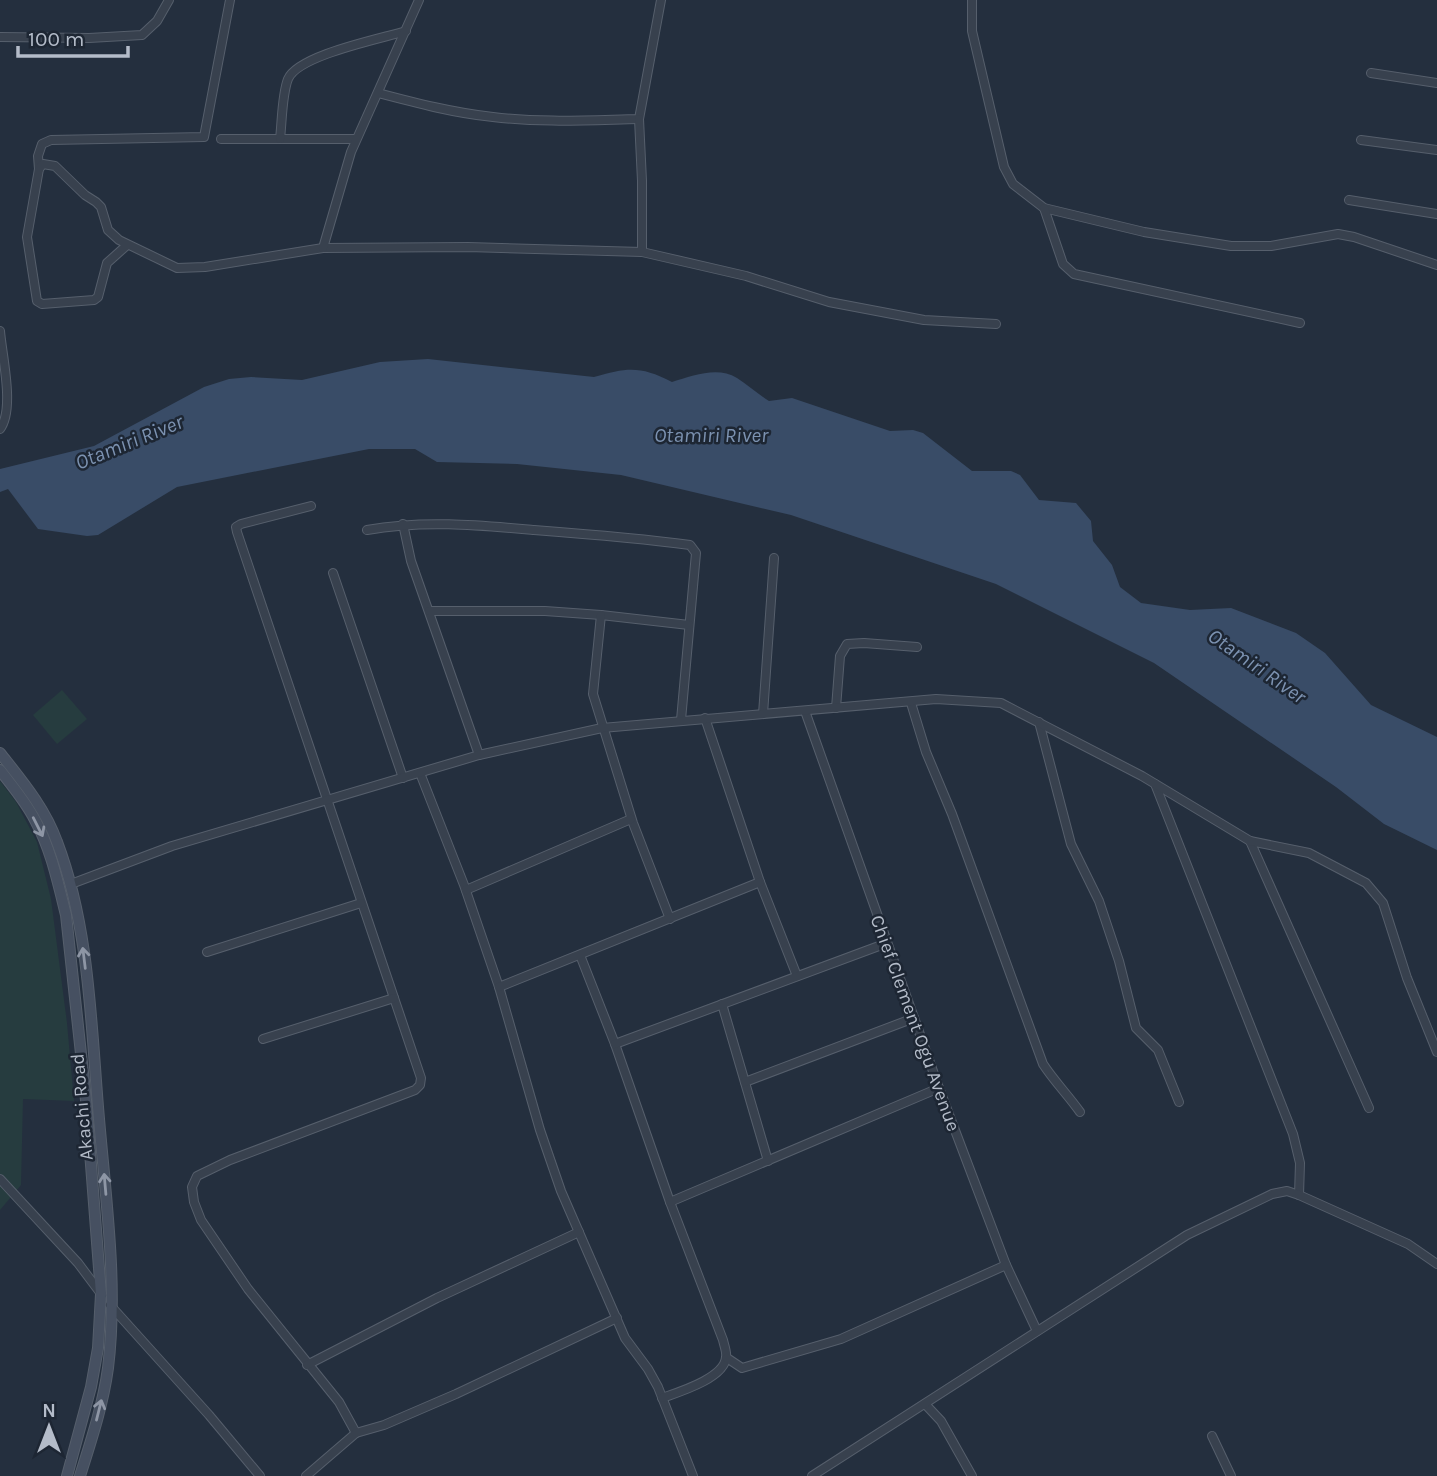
<svg xmlns="http://www.w3.org/2000/svg" width="1437" height="1476" viewBox="0 0 1437 1476" font-family="Karla,sans-serif">
	<style>
		.green { fill: #263c3f }
		.water { fill: #394c67 }
		.lines { fill: none; stroke-linecap: round; stroke-linejoin: round }
		.street-casing { stroke: #565f6c; stroke-width: 10 }
		.secondary-casing { stroke: #565f6c; stroke-width: 12 }
		.street { stroke: #38414e; stroke-width: 8 }
		.secondary { stroke: #465061; stroke-width: 10 }
		.oneway { stroke: #8e96a5 }
		.labels { text-anchor: middle; stroke-width: 5; stroke-linejoin: round; paint-order: stroke }
		.street-label { font-size: 19px; fill: #b4bcc9; stroke: #1d2633 }
		.water-label { font-size: 21px; font-style: italic; fill: #7c92b1; stroke: #1d2633 }
	</style>
	<rect width="100%" height="100%" fill="#242f3e"/>
	<g class="green">
		<polygon points="62,690 87,719 57,744 33,715"/>
		<polygon points="0,781 16,802 37,842 51,899 67,1023 74,1101 23,1099 21,1185 0,1210"/>
	</g>
	<path class="water" d="M428 359 594 377C628 367 641 366 672 382 693 376 717 366 737 378 748 385 758 394 769 401L792 398 890 431 913 430 923 433 972 471H1011L1020 475 1039 500 1076 503 1091 521 1093 541 1112 565 1120 587 1141 603 1190 610 1231 608 1296 633 1325 653 1371 705 1437 737V850L1384 824 1336 787 1154 663 996 584 791 515 621 475 517 464 437 462 415 449H369L177 487 98 535 87 536 38 529 8 489 0 492V469L94 446 204 387 229 379 251 377 302 380 380 362Z"/>
	<g class="lines">
		<g class="street-casing">
			<g id="street">
				<polyline points="972,0 972,31 1004,167 1013,184 1044,208 1144,232 1231,246 1271,246 1338,234 1354,237 1437,265"/>
				<polyline points="0,37 89,38 142,35 157,21 169,0"/>
				<polyline points="1371,73 1437,83"/>
				<path d="M378 93C416 103 454 113 493 117 541 123 591 120 639 119L661 0"/>
				<polyline points="639,119 642,181 642,252"/>
				<polyline points="221,139 356,139"/>
				<path d="M280 139C282 122 282 94 288 79 298 55 380 39 406 31"/>
				<polyline points="1361,140 1437,150"/>
				<polyline points="39,169 38,156 42,144 51,140 204,137 230,0"/>
				<polyline points="1349,200 1437,214"/>
				<polyline points="1044,208 1063,264 1074,274 1300,323"/>
				<polyline points="126,246 107,263 98,297 94,300 42,304 37,301 27,237 39,169 43,164 55,166 85,195 96,202 101,207 108,230 119,240 177,268 205,267 323,248 468,247 642,252 746,276 829,302 924,320 996,324"/>
				<polyline points="323,248 351,152 419,0"/>
				<path d="M0 331C2 356 15 409 0 429"/>
				<polyline points="311,506 241,524 236,527 237,532 421,1078 420,1085 415,1090 230,1160 197,1176 192,1187 194,1202 201,1220 248,1289 339,1402 356,1433"/>
				<polyline points="403,524 411,561 479,755"/>
				<path d="M367 530C423 520 477 525 534 530 586 534 638 538 690 545L696 553 681 720"/>
				<polyline points="333,573 403,778"/>
				<polyline points="429,611 545,611 601,615 689,625"/>
				<polyline points="601,615 593,694 633,823 670,919"/>
				<path d="M911 703 926 752 952 814 1043 1064C1054 1081 1068 1095 1080 1112"/>
				<polyline points="836,708 840,656 847,644 864,643 917,647"/>
				<polyline points="805,711 939,1088 1006,1265 1037,1331"/>
				<polyline points="763,714 774,558"/>
				<polyline points="705,718 760,882 797,976"/>
				<polyline points="1039,722 1071,844 1099,901 1119,961 1136,1028 1158,1050 1179,1102"/>
				<polyline points="420,773 464,885 499,987 540,1130 561,1191 625,1338 648,1369 658,1387 693,1476"/>
				<polyline points="1155,784 1293,1134 1300,1163 1299,1195"/>
				<polyline points="1250,841 1369,1108"/>
				<polyline points="71,884 172,846 479,755 602,728 936,699 1001,703 1142,776 1250,841 1309,853 1366,883 1383,903 1407,978 1437,1052"/>
				<polyline points="466,890 631,819"/>
				<polyline points="207,952 361,903"/>
				<path d="M580 955 615 1044 670 1202 723 1340C724 1345 727 1352 726 1357 725 1378 679 1392 662 1398"/>
				<polyline points="499,987 760,882"/>
				<polyline points="722,1004 768,1161"/>
				<polyline points="263,1039 394,998"/>
				<polyline points="615,1044 887,943"/>
				<polyline points="745,1082 914,1018"/>
				<polyline points="0,1179 78,1263 102,1295"/>
				<polyline points="670,1202 939,1088"/>
				<polyline points="110,1305 209,1415 260,1476"/>
				<polyline points="727,1358 742,1368 841,1339 1006,1265"/>
				<polyline points="307,1365 437,1298 579,1232"/>
				<polyline points="925,1404 941,1421 972,1476"/>
				<polyline points="1212,1436 1231,1476"/>
				<polyline points="306,1476 356,1433 384,1425 456,1394 617,1318"/>
				<polyline points="812,1476 1187,1235 1272,1194 1287,1191 1299,1195 1408,1244 1437,1264"/>
			</g>
		</g>
		<g class="secondary-casing">
			<g id="secondary">
				<path d="M0 753C22 781 45 808 57 842 90 929 91 1027 99 1119 106 1201 118 1286 108 1368 103 1405 91 1441 80 1476"/>
				<path d="M0 770C12 786 26 802 35 820 51 849 58 883 66 915L86 1100 101 1294 98 1348 91 1387 67 1476"/>
			</g>
		</g>
		<use href="#street" class="street"/>
		<use href="#secondary" class="secondary"/>
	</g>
	<defs><path id="oneway-shaft" d="M-6 0H5M1.5-3L5.5 0L1.5 3" fill="none" stroke-width="1.6" stroke-linecap="round" stroke-linejoin="round" transform="scale(1.75)"/></defs>
	<g class="oneway">
		<use href="#oneway-shaft" transform="translate(38 827) rotate(63)"/>
		<use href="#oneway-shaft" transform="translate(84 958) rotate(-97)"/>
		<use href="#oneway-shaft" transform="translate(105 1184) rotate(-95)"/>
		<use href="#oneway-shaft" transform="translate(99 1410) rotate(-76)"/>
	</g>
	<g class="labels">
		<g class="street-label">
			<text transform="translate(916 1023) rotate(70)" y="7">Chief Clement Ogu Avenue</text>
			<text transform="translate(81 1107) rotate(-95)" y="7">Akachi Road</text>
		</g>
		<g class="water-label">
			<text x="711" y="442">Otamiri River</text>
			<text transform="translate(129 442) rotate(-22)" y="7">Otamiri River</text>
			<text transform="translate(1257 666) rotate(35)" y="7">Otamiri River</text>
		</g>
	</g>
	<g transform="translate(49 1427)" stroke="#1d2633" stroke-width="5" paint-order="stroke">
	<path d="M0-5L12 26L0 18L-12 26Z" fill="#b4bcc9"/>
	<text y="-10" font-size="19" font-weight="bold" text-anchor="middle" fill="#b4bcc9">N</text>
	</g>
	<path d="M18 46v10h110v-10" fill="none" stroke="#b4bcc9" stroke-width="3.5"/>
	<text x="28" y="46" font-size="21" fill="#b4bcc9" stroke="#1d2633" stroke-width="5" paint-order="stroke">100 m</text>
</svg>
